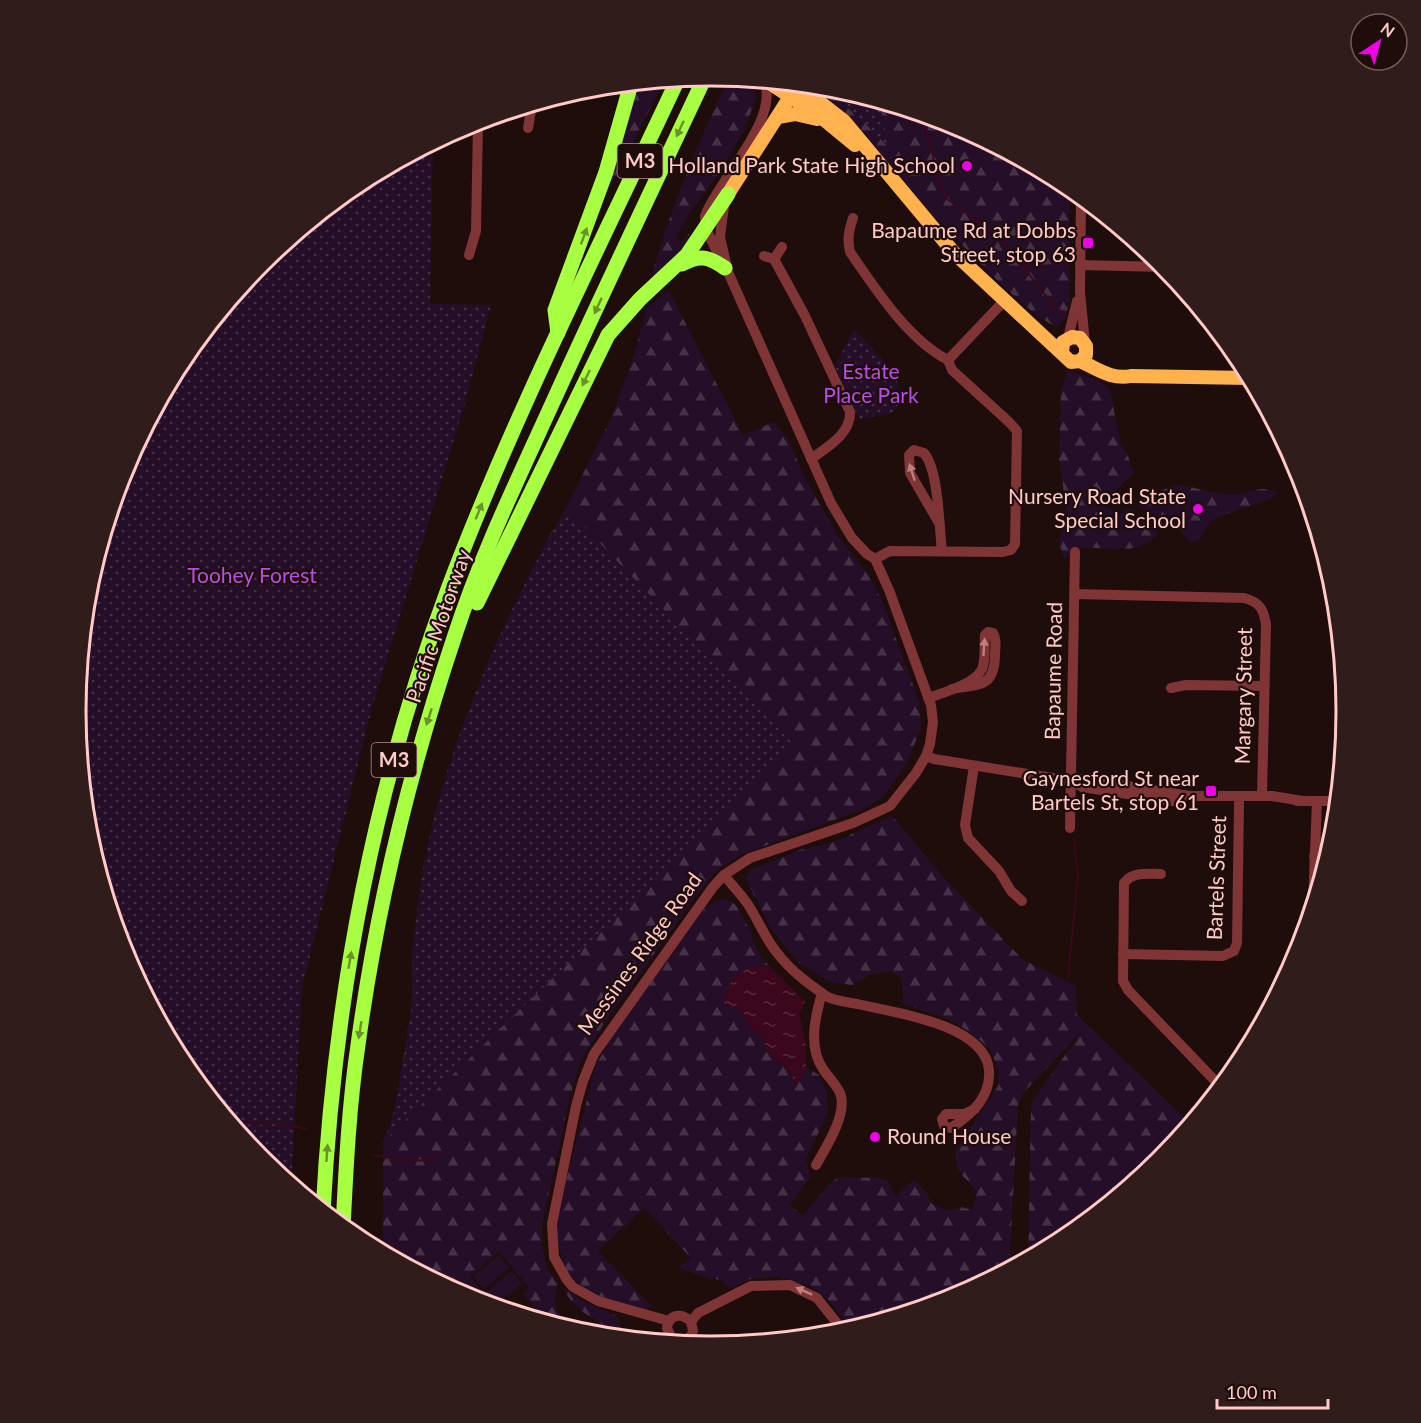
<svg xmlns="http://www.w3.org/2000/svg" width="1421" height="1423" viewBox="0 0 1421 1423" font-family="Lato,sans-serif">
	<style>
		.grass { fill: #250e28 }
		.forest { fill: url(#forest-firs) }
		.park { fill: url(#park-dots) }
		.water { fill: url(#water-ripples) }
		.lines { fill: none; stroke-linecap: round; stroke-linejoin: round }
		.stream { stroke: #3b071d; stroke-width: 2 }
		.minor { stroke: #7f3435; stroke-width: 10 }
		.major { stroke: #ffb24e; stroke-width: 14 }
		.highway { stroke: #a8ff42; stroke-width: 15 }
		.oneway { fill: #6a9229 }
		.oneway2 { fill: #bf7f7e }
		.poi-dot { fill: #f200e9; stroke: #1e0d0b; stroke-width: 2 }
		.labels { text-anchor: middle; stroke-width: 4.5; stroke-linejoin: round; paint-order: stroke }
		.shield { fill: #1e0d0b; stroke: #bc918f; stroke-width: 1.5 }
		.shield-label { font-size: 20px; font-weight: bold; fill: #ffcac7 }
		.poi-label { font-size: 21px; fill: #ffcac7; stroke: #1e0d0b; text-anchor: end }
		.park-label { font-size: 21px; fill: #b550e3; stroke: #1e0d0b }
		.street-label { font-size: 21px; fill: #ffcac7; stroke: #1e0d0b }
		.rim { fill: none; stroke: #ffcac7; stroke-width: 3 }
	</style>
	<defs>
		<pattern id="forest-firs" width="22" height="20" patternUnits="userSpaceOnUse" patternTransform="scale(1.5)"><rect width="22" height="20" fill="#250e28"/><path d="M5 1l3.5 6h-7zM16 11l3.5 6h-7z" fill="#463046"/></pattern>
		<pattern id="park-dots" width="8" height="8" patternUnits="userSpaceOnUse" patternTransform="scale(1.5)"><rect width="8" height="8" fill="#250e28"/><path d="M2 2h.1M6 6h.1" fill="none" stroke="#463046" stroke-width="1.8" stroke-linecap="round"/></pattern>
		<pattern id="water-ripples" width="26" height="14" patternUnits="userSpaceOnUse" patternTransform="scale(1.5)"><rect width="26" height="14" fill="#3b071d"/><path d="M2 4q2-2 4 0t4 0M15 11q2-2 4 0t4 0" fill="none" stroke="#582a3c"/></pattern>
	</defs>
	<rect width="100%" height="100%" fill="#1e0d0b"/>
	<g class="grass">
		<polygon points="499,1255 509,1268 484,1290 473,1276"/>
		<polygon points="512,1271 522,1284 496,1305 486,1292"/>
	</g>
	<g class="forest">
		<path d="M729 78 750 80 755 87 756 98 745 128 722 169 688 215 676 238 682 242 689 233 692 235 689 243 650 281C670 210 697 144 729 78Z"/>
		<polygon points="664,81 612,184 609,185 639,83"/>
		<path d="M811 86 835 88 954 125 1069 187 1070 301 1065 319 1057 327C1037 319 1015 296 999 282 966 250 934 216 904 181 874 145 851 112 811 86Z"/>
		<path d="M669 291 743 435 774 422 788 439 806 480 838 537 870 577 883 603 919 701 921 727 908 761 885 795 866 808 743 854 717 870 699 892 603 1025 580 1062 570 1097 542 1224V1246L547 1269 558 1283C549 1309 561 1323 583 1334L545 1322 546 1321 523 1294 529 1288 499 1251 470 1277 493 1306 467 1298 383 1253V1142L392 1122 403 1062 412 1001V952L422 880 436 809 447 773 486 665 542 549 566 508 610 420 631 365 647 307Z"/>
		<path d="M1067 371 1098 380 1110 389 1120 442 1128 456 1134 473 1107 498 1104 507 1121 514 1125 509H1133L1143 521 1152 522 1157 529V536C1152 539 1146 544 1141 546 1125 552 1101 547 1084 548 1075 549 1072 556 1064 559L1059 543 1067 512 1059 461 1061 392Z"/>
		<path d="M1179 485C1198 488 1216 495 1236 494 1251 493 1263 484 1278 493 1269 503 1240 508 1226 514 1222 516 1216 517 1213 520 1201 529 1208 537 1191 543L1174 522 1142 509 1137 505 1139 500C1153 497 1164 487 1179 485Z"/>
		<path d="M892 816 946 880 1022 959 1076 986 1077 1015 1191 1124 1160 1161 1063 1240 1028 1259 1031 1103 1083 1030 1024 1092 1018 1105 1009 1269 953 1299 850 1330 830 1301 810 1286 781 1277 750 1279 730 1289C725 1283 719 1278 711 1279L679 1268 690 1257 644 1208 598 1251 652 1306 641 1311 595 1295 579 1284 566 1270 560 1251 557 1232 560 1204 596 1065 615 1032 703 910 715 901 727 899 736 905 751 932 756 949 768 965 756 966 741 1012 748 1025 764 1040 767 1051 788 1070 797 1085 806 1067 819 1075 827 1093 828 1113 806 1158 810 1177 790 1205 803 1216 829 1184 839 1177 879 1178 888 1181 895 1196 914 1180 927 1193 931 1203 948 1211 961 1207 972 1210 977 1192 957 1169 955 1151 998 1086 999 1071 989 1048 970 1032 948 1019 904 1004 901 978 891 971 870 975 852 985 830 982 798 962 771 929 746 879 750 869 765 865 799 850 834 842Z"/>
		<path d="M563 1288 583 1301 615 1315 620 1320 621 1338 612 1337C606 1322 589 1318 578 1308 571 1302 567 1295 563 1288Z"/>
	</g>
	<g class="park">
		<path d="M818 87 835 88 879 102 889 148C866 122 847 106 818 87Z"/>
		<polygon points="433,143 430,304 491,305 465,403 371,711 302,988 291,1186 261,1161 182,1064 123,954 87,835 75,711 87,587 124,468 182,358 261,262 358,183"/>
		<polygon points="854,329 893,370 903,397 893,413 859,419 835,366"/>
		<path d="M566 508 794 745 383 1142C397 1112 401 1078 406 1046 408 1031 411 1016 412 1001 413 984 411 967 413 951 415 928 418 905 421 883 440 756 502 619 566 508Z"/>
	</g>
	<path class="water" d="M768 965 805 1001 800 1014 806 1047V1067L797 1085 788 1070 767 1051 764 1040 748 1025 741 1012 723 1003C729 976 742 966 768 965Z"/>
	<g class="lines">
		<g class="stream">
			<polyline points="591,91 599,90 605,86"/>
			<polyline points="923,115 938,177 947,199 991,231 1006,245 1050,301 1066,316"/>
			<polyline points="1023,266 1068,265"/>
			<polyline points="1068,978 1078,875 1074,839"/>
			<polyline points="228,1120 253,1124 274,1123 307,1129"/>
			<path d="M374 1155C401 1160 416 1165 442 1155"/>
		</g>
		<g class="minor">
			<polyline points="528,128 532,105"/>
			<polyline points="1081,197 1080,292 1085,343"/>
			<path d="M853 218C849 230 847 239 850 252 875 288 908 340 948 360"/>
			<polyline points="469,255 476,231 478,121"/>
			<path d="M719 256 706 229 705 216C716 183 781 119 764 81"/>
			<polyline points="764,256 774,259 782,247"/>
			<path d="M774 259 805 316 850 412C851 434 827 447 811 459"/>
			<polyline points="1080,265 1164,267"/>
			<polyline points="1068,338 1077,301"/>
			<polyline points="948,360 1005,300"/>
			<path d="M939 523 910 473 909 455 914 450 924 453C939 471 939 527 942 551"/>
			<polyline points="875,559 890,551 1003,552 1011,550 1015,544 1017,431 1009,422 952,370 948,360"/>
			<path d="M1075 594 1244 598C1260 602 1264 610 1266 625L1262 796"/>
			<polyline points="1171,688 1186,685 1264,686"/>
			<path d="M928 698C943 693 975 684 982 669 986 659 984 646 985 635L988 632 993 633C997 639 995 648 995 656 994 689 977 684 952 689"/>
			<polyline points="926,756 934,759 1071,781 1082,779 1190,796 1272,796 1303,801"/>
			<polyline points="974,766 965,825 968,838 999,871 1011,891 1022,901"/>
			<polyline points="1077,784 1082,787 1179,802"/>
			<polyline points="1297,801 1337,801"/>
			<polyline points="1070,828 1075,552"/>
			<polyline points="1314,856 1328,856"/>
			<path d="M1161 874C1148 874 1133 871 1124 883L1123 981 1128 990 1221 1087"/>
			<path d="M724 875C731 884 740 893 747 903 758 919 765 939 778 954 791 971 809 984 826 996 834 1001 847 1002 857 1004 892 1012 985 1024 989 1070 991 1097 972 1114 951 1128L944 1126 942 1119 946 1114H964L975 1109"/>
			<polyline points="1313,904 1317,801"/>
			<polyline points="1123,954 1223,956 1234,951 1237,943 1239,803"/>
			<path d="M816 1165C826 1147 846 1117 841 1096 839 1087 828 1077 823 1069 808 1047 815 1017 822 993"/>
			<polyline points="669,1321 598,1301 573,1287 567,1280 554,1257 552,1224 576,1106 583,1081 594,1054 713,887 724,875 750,858 853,823 890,806 916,773 926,756 930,744 933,722 931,705 889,590 875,559 867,554 852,538 831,503 728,272 720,237 724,206"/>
			<polyline points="691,1322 698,1313 751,1286 790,1285 817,1298 844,1332"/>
			<path d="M688 1345 693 1331 691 1322C682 1312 669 1314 667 1328L671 1337 680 1341 690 1337"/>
		</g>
		<g class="major">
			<polyline points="768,82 821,117 855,145"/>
			<polyline points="798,85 844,121 955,254 1071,362 1080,361 1086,355 1086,346 1080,338 1072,337 1063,342 1062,353"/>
			<polyline points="778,117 795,114 817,119"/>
			<polyline points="728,194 795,89"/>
			<path d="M1080 361C1098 369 1111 380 1131 376L1249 378"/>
		</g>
		<g class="highway">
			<path d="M682 264C700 254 709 257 725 268"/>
			<polyline points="558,333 555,310 606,172 631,84"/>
			<polyline points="477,603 608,335 640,299 687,255 728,194"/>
			<path d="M323 1212C334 1000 374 788 448 589 514 414 599 248 678 79"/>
			<path d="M343 1228C346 1167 349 1105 358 1045 377 905 410 769 455 635 481 555 518 479 552 404 602 294 654 185 705 77"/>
		</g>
	</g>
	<defs><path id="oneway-solid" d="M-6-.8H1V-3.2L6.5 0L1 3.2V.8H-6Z" transform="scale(1.5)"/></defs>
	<g class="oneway">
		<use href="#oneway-solid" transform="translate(680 129) rotate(115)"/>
		<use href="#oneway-solid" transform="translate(584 236) rotate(-70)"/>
		<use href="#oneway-solid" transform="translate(598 306) rotate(115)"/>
		<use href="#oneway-solid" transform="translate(586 378) rotate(116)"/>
		<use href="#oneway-solid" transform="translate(479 511) rotate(-68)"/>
		<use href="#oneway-solid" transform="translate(429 717) rotate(108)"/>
		<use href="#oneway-solid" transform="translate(350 960) rotate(-80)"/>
		<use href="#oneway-solid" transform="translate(360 1030) rotate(99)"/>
		<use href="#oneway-solid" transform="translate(327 1153) rotate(-86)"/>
	</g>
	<g class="oneway2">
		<use href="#oneway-solid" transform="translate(912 472) rotate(-108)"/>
		<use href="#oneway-solid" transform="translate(984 647) rotate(-86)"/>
		<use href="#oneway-solid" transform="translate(804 1291) rotate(-156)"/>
	</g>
	<g class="poi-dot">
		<circle cx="967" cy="166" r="6"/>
		<rect x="1082" y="237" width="12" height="12" rx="3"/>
		<circle cx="1198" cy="509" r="6"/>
		<rect x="1205" y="785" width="12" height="12" rx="3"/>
		<circle cx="875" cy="1137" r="6"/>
	</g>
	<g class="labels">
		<g class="shield">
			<rect x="617.5" y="144" width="45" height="34" rx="4.5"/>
			<rect x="371.5" y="743" width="45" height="34" rx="4.5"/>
		</g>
		<g class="shield-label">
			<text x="640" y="168">M3</text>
			<text x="394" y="767">M3</text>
		</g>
		<g class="poi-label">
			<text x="955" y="173">Holland Park State High School</text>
			<text x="1076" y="238">Bapaume Rd at Dobbs<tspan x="1076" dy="24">Street, stop 63</tspan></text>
			<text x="1186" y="504">Nursery Road State<tspan x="1186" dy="24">Special School</tspan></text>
			<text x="1199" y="786">Gaynesford St near<tspan x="1199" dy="24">Bartels St, stop 61</tspan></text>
			<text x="887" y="1144" text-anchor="start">Round House</text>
		</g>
		<g class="park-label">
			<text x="871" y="379">Estate<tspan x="871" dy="24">Place Park</tspan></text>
			<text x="252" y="583">Toohey Forest</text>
		</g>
		<g class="street-label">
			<text transform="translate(439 626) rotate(-71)" y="7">Pacific Motorway</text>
			<text transform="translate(1054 671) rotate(-89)" y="7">Bapaume Road</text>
			<text transform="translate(1244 696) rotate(-89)" y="7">Margary Street</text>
			<text transform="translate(1217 878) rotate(-88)" y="7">Bartels Street</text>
			<text transform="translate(640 954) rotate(-54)" y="7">Messines Ridge Road</text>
		</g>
	</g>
	<path d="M0 0H1421V1423H0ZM86 711a625 625 0 1 1 1250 0a625 625 0 1 1-1250 0Z" fill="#301c1a" fill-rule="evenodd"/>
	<path class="rim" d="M86 711a625 625 0 1 1 1250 0a625 625 0 1 1-1250 0Z"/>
	<g transform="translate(1379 42) rotate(36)"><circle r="28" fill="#1e0d0b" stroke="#785956" stroke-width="1.5"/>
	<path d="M0-4.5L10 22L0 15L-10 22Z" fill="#f200e9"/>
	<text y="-9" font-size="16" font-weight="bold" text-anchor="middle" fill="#ffcac7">N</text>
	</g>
	<path d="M1217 1399v9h111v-9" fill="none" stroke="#ffcac7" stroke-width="3"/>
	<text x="1226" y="1399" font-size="18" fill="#ffcac7" stroke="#1e0d0b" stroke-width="4.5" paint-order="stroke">100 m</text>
</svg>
